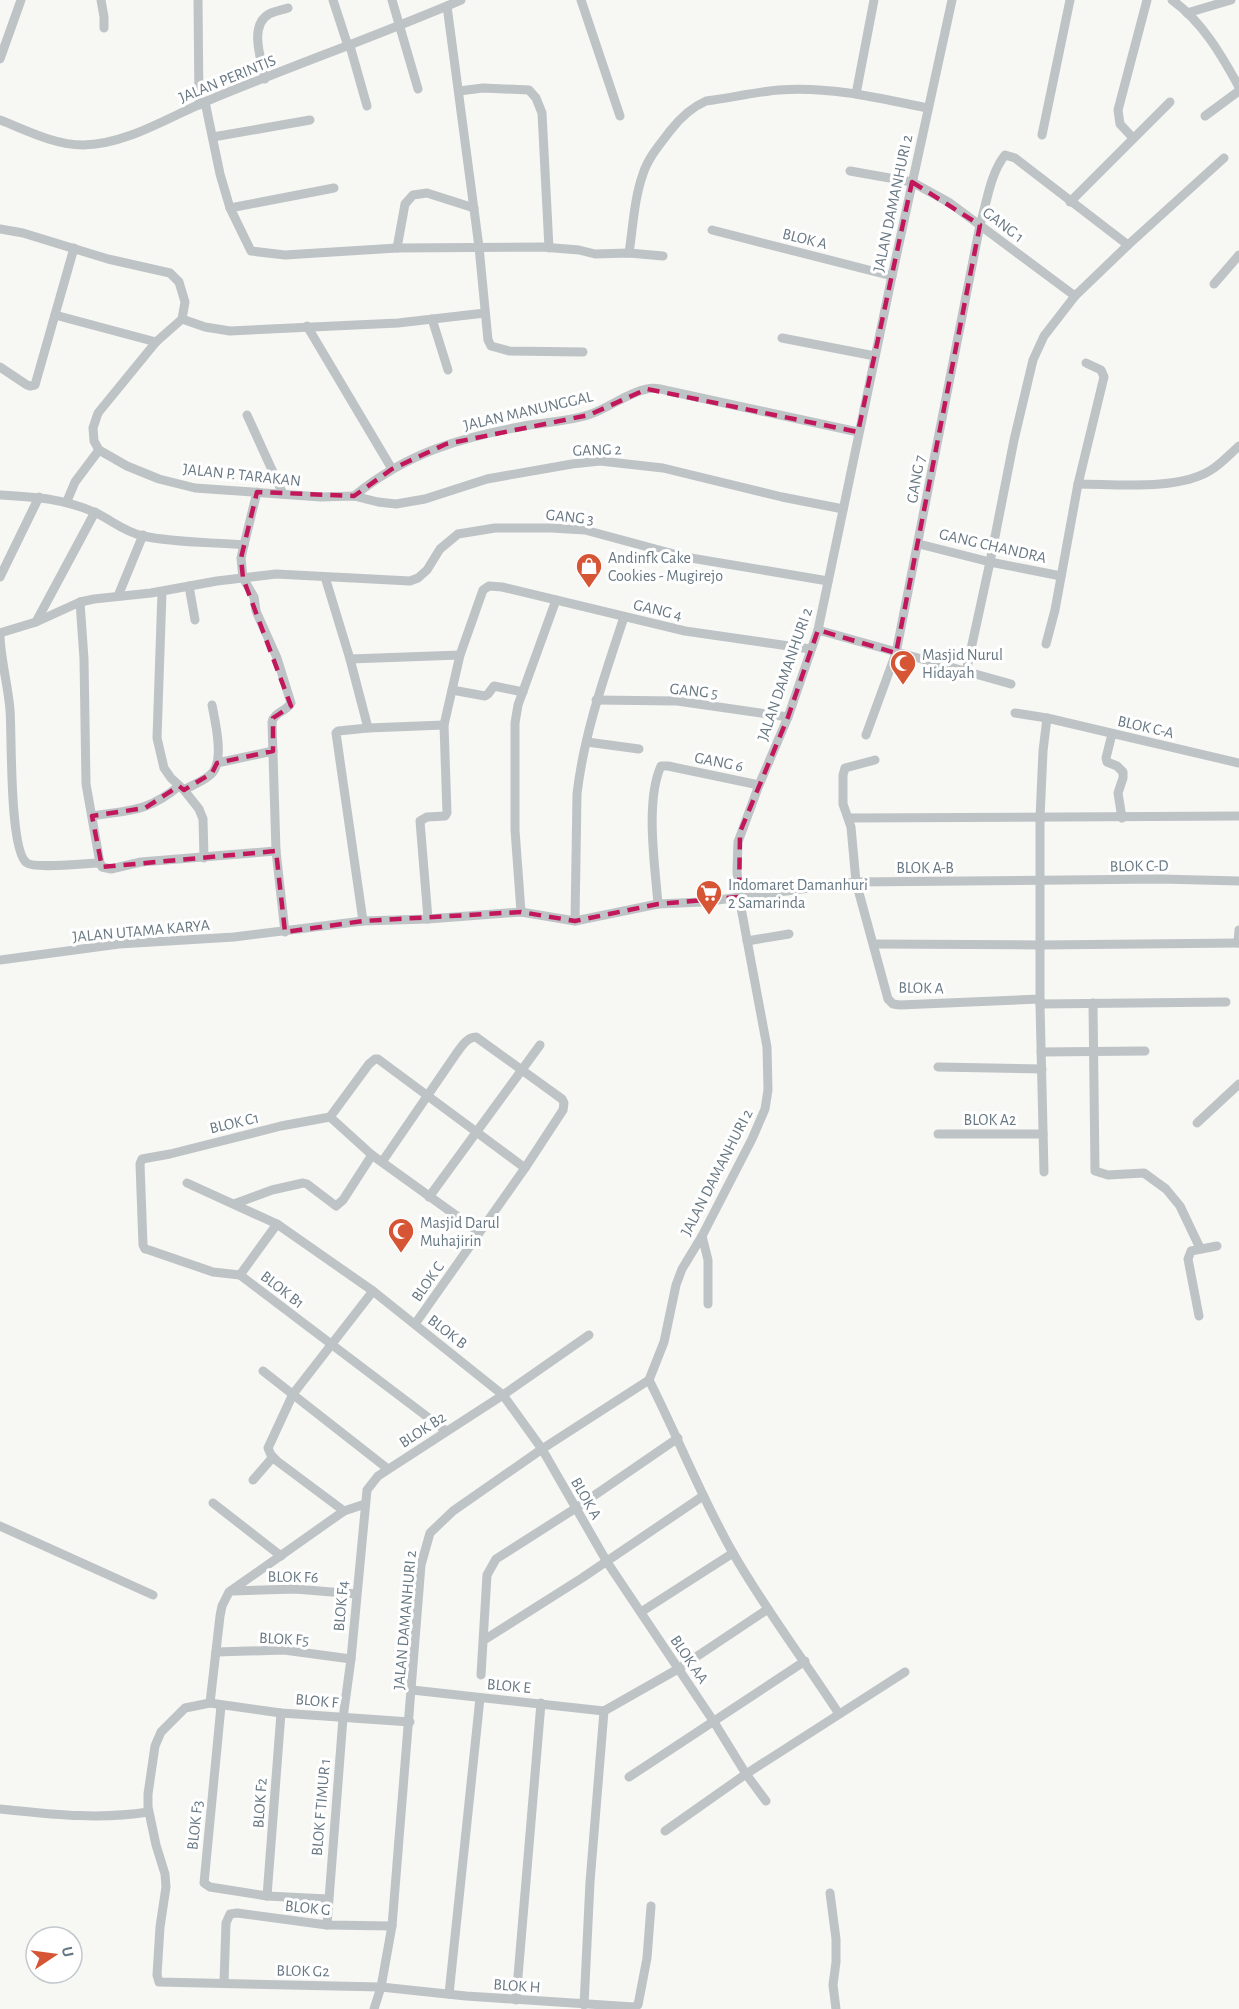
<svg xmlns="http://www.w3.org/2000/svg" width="1239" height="2009" viewBox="0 0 1239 2009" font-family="'Alegreya Sans',sans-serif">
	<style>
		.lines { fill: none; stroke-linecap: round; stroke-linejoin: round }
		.minor { stroke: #bec3c6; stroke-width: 9 }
		.marked { fill: none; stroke: #c2185b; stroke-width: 4.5; stroke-dasharray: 12 8; stroke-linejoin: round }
		.labels { text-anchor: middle; stroke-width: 6; stroke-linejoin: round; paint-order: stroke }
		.street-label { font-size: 16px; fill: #687883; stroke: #fff }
		.poi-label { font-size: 16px; fill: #687883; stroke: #fff; text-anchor: start }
	</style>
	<rect width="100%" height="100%" fill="#f7f7f4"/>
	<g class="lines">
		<g class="minor">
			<polyline points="101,0 104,17 104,28"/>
			<polyline points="198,0 199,105"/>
			<polyline points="333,0 348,46"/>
			<polyline points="392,0 418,89"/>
			<polyline points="581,0 620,116"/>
			<path d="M1172 0C1202 21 1222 56 1239 87"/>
			<polyline points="447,6 479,247 488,340 491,346 509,351 583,352"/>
			<polyline points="1187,13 1231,0"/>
			<polyline points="350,46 367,106"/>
			<polyline points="0,59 21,0"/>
			<path d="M265 79C262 61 248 26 269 14 275 11 282 10 288 8"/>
			<polyline points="459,91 483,88 529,90 536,98 542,113 549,248"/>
			<polyline points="856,94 874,0"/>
			<polyline points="205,102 220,174 230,208 251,251 285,255 397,248 542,247 579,250 595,254 629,253 663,256"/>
			<polyline points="1205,116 1239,91"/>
			<path d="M0 120C26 130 54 145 83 145 125 145 169 117 207 101 291 66 377 36 461 0"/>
			<polyline points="1042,135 1070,0"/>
			<polyline points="213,137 310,120"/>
			<polyline points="1133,138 1120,124 1118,110 1147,0"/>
			<polyline points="850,171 912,182 950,203 1075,296"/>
			<polyline points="1070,202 1170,102"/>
			<polyline points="230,208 334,188"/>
			<polyline points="0,229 23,233 108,259 170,273 179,282 185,302 182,319 156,342 98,413 93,428 94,441 99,450"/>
			<polyline points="712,230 892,276"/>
			<polyline points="397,248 405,204 413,195 427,193 474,208"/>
			<path d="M629 253C633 227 634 199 643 174 648 158 660 144 670 131 680 118 690 108 706 101 730 98 755 92 779 90 829 86 879 98 927 108"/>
			<polyline points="1214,284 1239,255"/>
			<polyline points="55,315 156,342"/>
			<polyline points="182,319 205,327 230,331 398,323 485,313"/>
			<polyline points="432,319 448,370"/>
			<polyline points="307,326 392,469"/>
			<polyline points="782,338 875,356"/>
			<polyline points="0,367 27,385 30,386 35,385 74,248"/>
			<polyline points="247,415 283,494"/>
			<polyline points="99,450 127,466 159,479 195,488 321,497 354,496 378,502 396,504 425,499 487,479 572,464 600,461 663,468 782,497 843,509"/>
			<path d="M1078 484C1116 484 1178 491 1211 470 1221 464 1230 454 1239 446"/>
			<path d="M0 495C34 497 62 498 94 512 112 520 122 531 143 536 176 543 211 542 244 545L241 558 243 578 254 597 256 611 277 658 291 703C286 712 274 712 272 722L276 851 285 932"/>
			<path d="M354 496C408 452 462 437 530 425 549 422 569 421 588 415 608 409 626 393 647 389 654 387 662 389 669 391L858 432"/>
			<polyline points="67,501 75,482 99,450"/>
			<polyline points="919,544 990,562 1061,576"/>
			<polyline points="244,545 257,492"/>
			<polyline points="0,577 39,497"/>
			<polyline points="325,577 350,659 368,728"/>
			<polyline points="189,586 195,620"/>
			<polyline points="162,592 157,738 164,768 171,778 184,790 199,809 203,819 204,858"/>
			<polyline points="118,596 143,535"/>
			<polyline points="80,602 84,659 86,784 100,863 102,867 111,869 141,862 276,851"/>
			<polyline points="36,622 95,512"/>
			<polyline points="818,630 1011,684"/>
			<polyline points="0,633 36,622 80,602 94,599 151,593 217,581 276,574 410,581 418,578 427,570 440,549 458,534 495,528 551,528 585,530 685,557 828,581"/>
			<path d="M0 637C1 661 8 685 10 710 12 733 9 852 27 863 35 869 87 863 100 863"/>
			<polyline points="1046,644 1055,610 1078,484 1104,377 1101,370 1086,363"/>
			<polyline points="350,659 460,655"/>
			<polyline points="966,672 990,562 1014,440 1033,360 1044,336 1075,296 1128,245 1224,158"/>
			<polyline points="452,690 485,696 488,694 494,686 523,692"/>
			<polyline points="596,700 677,701 788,717"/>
			<polyline points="1015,713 1047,718 1239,763"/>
			<polyline points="1112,734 1106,758 1107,762 1117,766 1123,772 1123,778 1118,793 1122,818"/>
			<path d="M866 735 896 653 980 225C987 202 990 174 1005 155L1015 158 1128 245"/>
			<polyline points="587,742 639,749"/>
			<polyline points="875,760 845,768 843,775 843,804 851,827 856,882 888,999 893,1004 900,1005 1040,999"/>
			<polyline points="217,763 273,751"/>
			<path d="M184 790C192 785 207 780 213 772 224 758 215 721 212 705"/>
			<path d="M92 816C129 810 148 812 179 786"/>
			<polyline points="849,818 1239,816"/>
			<path d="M658 904C655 866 645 801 661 766H668L759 785"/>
			<polyline points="521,912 515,830 515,723 518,705 556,600"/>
			<polyline points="428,919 420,821 427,817 445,816 447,813 444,725 460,655 483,590 489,586 502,587 685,631 810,649"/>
			<polyline points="363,921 336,733 338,731 368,728 444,725"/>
			<path d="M575 921 577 794C584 733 605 675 624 617"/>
			<polyline points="747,941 789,934"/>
			<polyline points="1238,943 1239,930"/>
			<polyline points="874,944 1041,945 1239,943"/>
			<polyline points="0,960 119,944 234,937 363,921 428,919 521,912 575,921 658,904 702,902 856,882 1161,879 1239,881"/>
			<polyline points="1093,1003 1095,1171 1108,1175 1144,1173 1166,1189 1180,1206 1200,1248"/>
			<polyline points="1040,1004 1226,1002"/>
			<polyline points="1041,1052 1145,1051"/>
			<polyline points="938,1067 1042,1069"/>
			<polyline points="330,1117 281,1126 170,1154 142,1159 140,1164 143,1245 145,1249 149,1250 213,1272 240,1275 446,1431"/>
			<polyline points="330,1117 369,1064 375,1059 378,1059 525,1168"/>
			<polyline points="330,1117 372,1155 479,1232"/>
			<polyline points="1197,1123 1239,1084"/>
			<polyline points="938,1134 1043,1134"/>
			<path d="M382 1162 456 1054C461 1047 467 1037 476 1037L562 1099 564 1103 563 1110 525 1168 415 1324"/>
			<polyline points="1044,1172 1040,1004 1040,818 1043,751 1047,718"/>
			<polyline points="187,1183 277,1224 373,1291 503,1395 542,1449 607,1562 714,1722 746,1774 766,1801"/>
			<polyline points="429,1197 540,1045"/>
			<polyline points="234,1204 272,1190 303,1183 307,1184 336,1206 343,1200 372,1155"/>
			<polyline points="702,1236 708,1260 708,1304"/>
			<polyline points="240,1275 277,1224"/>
			<polyline points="1199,1316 1188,1259 1191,1251 1217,1246"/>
			<polyline points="263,1371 388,1469"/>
			<path d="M649 1380C678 1437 701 1497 733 1553 765 1609 804 1660 839 1714"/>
			<polyline points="253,1480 273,1457"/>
			<polyline points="213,1503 281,1556"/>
			<polyline points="365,1504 344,1511 229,1592 222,1606 220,1616 210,1703 281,1713 410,1722"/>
			<polyline points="344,1511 277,1461 271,1455 268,1448 293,1394 373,1291"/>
			<polyline points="0,1526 153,1595"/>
			<polyline points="232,1591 295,1589 356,1594"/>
			<polyline points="641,1612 733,1553"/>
			<polyline points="484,1640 582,1578 703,1496"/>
			<polyline points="216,1652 284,1650 351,1659"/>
			<polyline points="481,1675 487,1575 496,1559 576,1508 678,1438"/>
			<polyline points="412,1690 604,1711"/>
			<polyline points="210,1703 185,1708 161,1732 155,1746 148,1794 148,1807 156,1845 165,1874 166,1887 160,1927 157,1975 159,1982 381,1987 466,1996 634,2007 638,2005 647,1958 651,1906"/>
			<polyline points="221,1706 204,1883 210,1887 267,1896 328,1899"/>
			<polyline points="604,1711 678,1669 768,1609"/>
			<polyline points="629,1777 805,1661"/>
			<path d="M0 1809C50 1814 98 1820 148 1812"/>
			<polyline points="665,1831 746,1774 905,1672"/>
			<polyline points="830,1893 836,1939 836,1962 833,1985 836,2009"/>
			<polyline points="267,1896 281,1713"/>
			<polyline points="327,1925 343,1718 351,1659 367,1490 378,1476 503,1395 589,1335"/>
			<polyline points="224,1983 226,1923 230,1914 237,1913 327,1925 392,1926"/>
			<polyline points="449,1994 480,1698"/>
			<polyline points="516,2000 541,1703"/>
			<polyline points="584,2005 590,1882 604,1711"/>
			<polyline points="374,2009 381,1987 392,1926 421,1565 430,1533 453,1511 542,1449 649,1380 664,1342 676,1285 682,1269 702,1236 752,1139 765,1109 768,1090 767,1047 739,897 737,871 738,842 759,785 788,717 818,630 892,276 952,0"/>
		</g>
	</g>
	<path class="marked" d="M912 182 980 225 896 653 818 630 788 717 740 832 739 897 658 904 575 921 521 912 363 921 285 932 276 851 102 867 92 816 145 808 179 786 184 790 212 773 217 763 273 751V718L291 706 243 578 241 558 257 492 354 496 392 469 446 444 589 415 647 389 858 432Z"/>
	<defs>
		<g id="shop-pin" transform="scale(1.35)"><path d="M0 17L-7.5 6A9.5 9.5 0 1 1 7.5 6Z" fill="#d65535" stroke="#fff"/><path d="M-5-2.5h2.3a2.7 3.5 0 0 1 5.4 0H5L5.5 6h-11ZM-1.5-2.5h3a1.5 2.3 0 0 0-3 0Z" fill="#fff"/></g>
		<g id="mosque-pin" transform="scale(1.35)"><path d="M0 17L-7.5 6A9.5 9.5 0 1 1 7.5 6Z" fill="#d65535" stroke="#fff"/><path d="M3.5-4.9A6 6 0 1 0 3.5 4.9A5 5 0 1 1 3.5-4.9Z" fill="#fff"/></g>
		<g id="supermarket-pin" transform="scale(1.35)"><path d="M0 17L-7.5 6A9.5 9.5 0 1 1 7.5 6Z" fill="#d65535" stroke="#fff"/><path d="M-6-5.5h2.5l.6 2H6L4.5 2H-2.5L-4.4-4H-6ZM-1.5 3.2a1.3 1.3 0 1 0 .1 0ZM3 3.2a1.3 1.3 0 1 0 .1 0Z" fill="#fff"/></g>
	</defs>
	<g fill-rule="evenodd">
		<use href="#shop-pin" x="589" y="566"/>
		<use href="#mosque-pin" x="903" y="663"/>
		<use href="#supermarket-pin" x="709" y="893"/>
		<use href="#mosque-pin" x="401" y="1231"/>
	</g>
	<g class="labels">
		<g class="street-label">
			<text transform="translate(227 78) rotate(-22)" y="6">JALAN PERINTIS</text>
			<text transform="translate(892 203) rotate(-78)" y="6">JALAN DAMANHURI 2</text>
			<text transform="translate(1004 224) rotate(37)" y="6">GANG 1</text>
			<text transform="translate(805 238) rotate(14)" y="6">BLOK A</text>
			<text transform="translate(528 410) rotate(-13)" y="6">JALAN MANUNGGAL</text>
			<text transform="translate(597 449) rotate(-2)" y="6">GANG 2</text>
			<text transform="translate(242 474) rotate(6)" y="6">JALAN P. TARAKAN</text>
			<text transform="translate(915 479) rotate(-80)" y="6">GANG 7</text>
			<text transform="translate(570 516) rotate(6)" y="6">GANG 3</text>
			<text transform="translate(993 545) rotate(13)" y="6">GANG CHANDRA</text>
			<text transform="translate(658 609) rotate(13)" y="6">GANG 4</text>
			<text transform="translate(784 674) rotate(-71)" y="6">JALAN DAMANHURI 2</text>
			<text transform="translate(694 690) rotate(6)" y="6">GANG 5</text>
			<text transform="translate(1146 726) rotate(13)" y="6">BLOK C-A</text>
			<text transform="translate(719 761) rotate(11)" y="6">GANG 6</text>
			<text transform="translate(1139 865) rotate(-1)" y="6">BLOK C-D</text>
			<text x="925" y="873">BLOK A-B</text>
			<text transform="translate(141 930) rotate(-5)" y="6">JALAN UTAMA KARYA</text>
			<text transform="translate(921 987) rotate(1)" y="6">BLOK A</text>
			<text x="990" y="1125">BLOK A2</text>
			<text transform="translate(234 1122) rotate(-13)" y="6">BLOK C1</text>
			<text transform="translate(716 1172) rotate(-63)" y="6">JALAN DAMANHURI 2</text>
			<text transform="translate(427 1281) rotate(-55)" y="6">BLOK C</text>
			<text transform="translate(283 1289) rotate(38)" y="6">BLOK B1</text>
			<text transform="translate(448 1331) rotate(38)" y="6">BLOK B</text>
			<text transform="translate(422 1429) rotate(-33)" y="6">BLOK B2</text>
			<text transform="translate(587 1498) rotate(60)" y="6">BLOK A</text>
			<text transform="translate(293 1576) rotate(1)" y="6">BLOK F6</text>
			<text transform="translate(340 1606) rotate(-85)" y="6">BLOK F4</text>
			<text transform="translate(404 1620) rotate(-85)" y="6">JALAN DAMANHURI 2</text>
			<text transform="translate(284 1638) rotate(3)" y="6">BLOK F5</text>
			<text transform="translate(690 1659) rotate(56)" y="6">BLOK AA</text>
			<text transform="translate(509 1685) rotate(5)" y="6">BLOK E</text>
			<text transform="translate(317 1700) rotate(5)" y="6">BLOK F</text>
			<text transform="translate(259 1803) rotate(-86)" y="6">BLOK F2</text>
			<text transform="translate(320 1807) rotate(-85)" y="6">BLOK F TIMUR 1</text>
			<text transform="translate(194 1825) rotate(-84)" y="6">BLOK F3</text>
			<text transform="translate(308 1907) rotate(6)" y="6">BLOK G</text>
			<text transform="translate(303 1970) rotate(1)" y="6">BLOK G2</text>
			<text transform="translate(517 1985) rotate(4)" y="6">BLOK H</text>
		</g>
		<g class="poi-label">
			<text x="608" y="563">Andinfk Cake<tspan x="608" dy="18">Cookies - Mugirejo</tspan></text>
			<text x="922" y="660">Masjid Nurul<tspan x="922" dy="18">Hidayah</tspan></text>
			<text x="728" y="890">Indomaret Damanhuri<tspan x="728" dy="18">2 Samarinda</tspan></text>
			<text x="420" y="1228">Masjid Darul<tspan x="420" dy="18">Muhajirin</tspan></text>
		</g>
	</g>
	<g transform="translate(54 1955) rotate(77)"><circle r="28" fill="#ffffff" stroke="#c3c9cd" stroke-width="1.5"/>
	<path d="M0-4.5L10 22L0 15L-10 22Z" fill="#d65535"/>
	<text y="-9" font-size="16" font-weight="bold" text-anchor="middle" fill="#687883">U</text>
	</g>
</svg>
